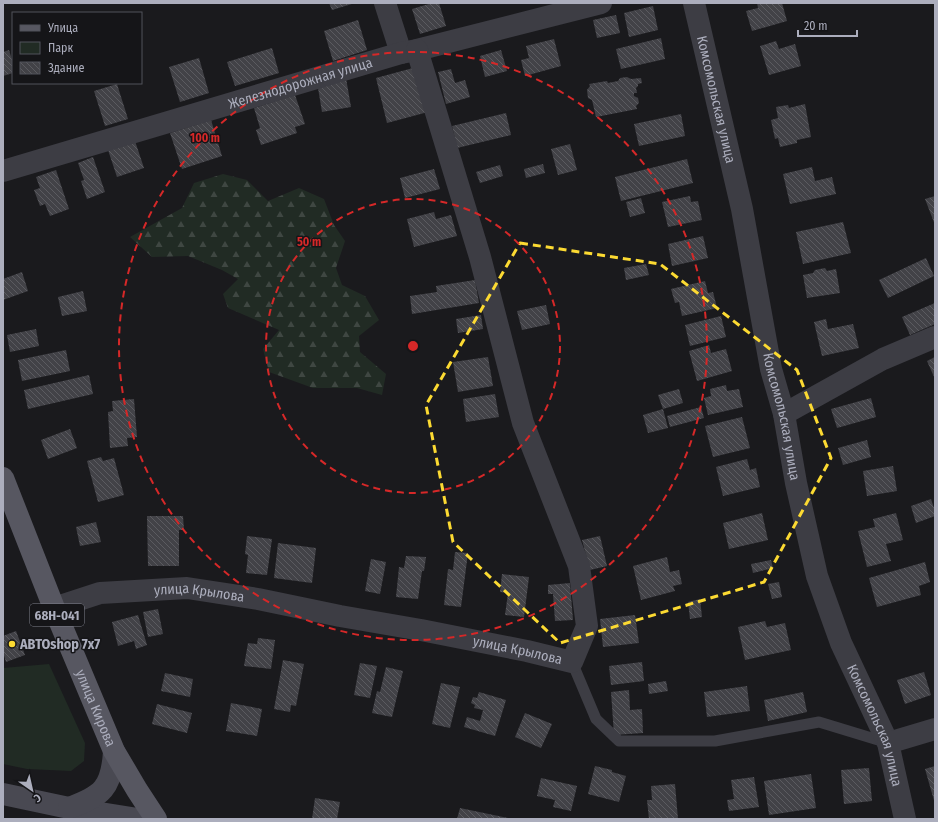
<svg xmlns="http://www.w3.org/2000/svg" width="938" height="822" viewBox="0 0 938 822" font-family="'Fira Sans Condensed',sans-serif">
	<style>
		.forest { fill: url(#forest-firs) }
		.green { fill: #212b24 }
		.building { fill: url(#building-back-hatch) }
		.lines { fill: none; stroke-linecap: round; stroke-linejoin: round }
		.lane { stroke: #3d3d44; stroke-width: 11 }
		.street { stroke: #3d3d44; stroke-width: 22 }
		.secondary { stroke: #494952; stroke-width: 22 }
		.primary { stroke: #575761; stroke-width: 22 }
		.marked { fill: none; stroke: #fcda32; stroke-width: 3; stroke-dasharray: 8 5; stroke-linejoin: round }
		.ring { fill: none; stroke: #d62828; stroke-width: 2; stroke-dasharray: 7 5 }
		.poi-dot { fill: #fcda32; stroke: #151518; stroke-width: 1.5 }
		.labels { text-anchor: middle; stroke-width: 3; stroke-linejoin: round; paint-order: stroke }
		.shield { fill: #151518; stroke: #7f808c; stroke-width: 1 }
		.shield-label { font-size: 13px; font-weight: bold; fill: #acaebd }
		.street-label { font-size: 14px; fill: #acaebd; stroke: #151518 }
		.poi-label { font-size: 14px; font-weight: bold; fill: #acaebd; stroke: #151518; text-anchor: start }
		.centre { fill: #d62828; stroke: #151518; stroke-width: 2 }
		.ring-label { font-size: 12px; text-anchor: middle; font-weight: bold; fill: #d62828; stroke: #151518; stroke-width: 3; stroke-linejoin: round; paint-order: stroke }
	</style>
	<defs>
		<pattern id="forest-firs" width="22" height="20" patternUnits="userSpaceOnUse"><rect width="22" height="20" fill="#212b24"/><path d="M5 1l3.5 6h-7zM16 11l3.5 6h-7z" fill="#3f4742"/></pattern>
		<pattern id="building-back-hatch" width="6" height="6" patternUnits="userSpaceOnUse"><rect width="6" height="6" fill="#424247"/><path d="M-1 5l2 2M0 0l6 6M5-1l2 2" fill="none" stroke="#5b5b60"/></pattern>
	</defs>
	<rect width="100%" height="100%" fill="#1a1a1d"/>
	<polygon class="forest" points="223,174 247,180 268,201 299,188 324,199 334,225 345,241 336,268 342,285 365,296 379,320 359,336 360,352 386,374 382,395 357,388 313,388 269,372 263,349 279,330 228,308 223,294 238,279 222,270 188,256 152,257 130,237 182,208 194,183"/>
	<polygon class="green" points="49,664 85,743 84,761 71,771 27,769 3,764 3,668"/>
	<g class="building">
		<polygon points="329,3 355,3 332,10"/>
		<polygon points="432,3 439,3 446,26 420,34 412,9"/>
		<polygon points="757,3 782,3 787,21 752,31 746,11 758,8"/>
		<polygon points="653,6 658,30 629,37 624,13"/>
		<polygon points="616,15 620,33 597,38 593,20"/>
		<polygon points="358,20 367,50 333,61 324,31"/>
		<polygon points="661,38 665,59 621,69 616,49"/>
		<polygon points="554,39 561,66 525,76 521,60 529,58 526,46"/>
		<polygon points="776,41 779,49 795,44 801,66 769,75 760,46"/>
		<polygon points="272,48 279,73 235,86 227,62"/>
		<polygon points="9,50 13,63 13,73 3,76 3,52"/>
		<polygon points="501,50 507,71 485,77 480,56"/>
		<polygon points="199,58 209,93 180,102 169,67"/>
		<polygon points="413,68 428,112 387,123 376,78"/>
		<polygon points="451,69 455,83 465,80 470,97 446,104 438,72"/>
		<polygon points="627,77 631,79 641,78 642,83 638,84 638,86 636,88 637,93 634,93 634,96 638,98 639,103 636,106 637,109 596,117 592,100 588,98 587,90 590,86 589,84 607,81 608,83 618,81 620,78"/>
		<polygon points="346,78 351,107 322,112 317,82"/>
		<polygon points="117,84 128,119 105,126 94,91"/>
		<polygon points="295,95 305,124 295,127 297,133 261,145 256,130 260,128 254,108"/>
		<polygon points="805,104 811,137 797,140 797,143 780,147 778,138 775,139 771,120 778,118 776,107 788,105 789,108"/>
		<polygon points="506,113 511,135 457,148 452,126"/>
		<polygon points="681,114 685,136 639,146 634,124"/>
		<polygon points="211,120 222,156 182,169 170,133"/>
		<polygon points="135,141 144,168 117,177 108,150"/>
		<polygon points="570,144 577,170 558,175 551,149"/>
		<polygon points="93,157 105,192 87,199 81,181 84,180 78,163"/>
		<polygon points="687,159 693,183 621,201 615,177"/>
		<polygon points="543,164 545,173 526,178 524,169"/>
		<polygon points="500,165 503,176 480,183 476,172"/>
		<polygon points="812,167 815,181 832,177 836,194 790,204 783,174"/>
		<polygon points="434,169 440,189 405,198 400,178"/>
		<polygon points="56,170 69,209 50,216 45,204 40,206 34,190 40,188 36,177"/>
		<polygon points="690,196 691,202 698,201 702,220 668,227 662,202"/>
		<polygon points="935,196 935,225 925,199"/>
		<polygon points="641,198 645,213 630,217 626,202"/>
		<polygon points="434,212 436,219 451,215 457,236 414,247 407,219"/>
		<polygon points="843,222 851,253 803,264 796,232"/>
		<polygon points="703,236 708,258 672,266 668,244"/>
		<polygon points="926,258 934,276 888,298 879,280"/>
		<polygon points="646,264 649,275 626,280 624,268"/>
		<polygon points="825,268 827,271 836,269 840,293 807,298 803,275 813,273 815,270"/>
		<polygon points="22,272 28,291 3,300 3,279"/>
		<polygon points="475,280 479,303 412,314 410,296 437,292 436,286"/>
		<polygon points="705,281 708,293 713,292 717,308 682,316 679,302 675,303 671,289"/>
		<polygon points="83,291 87,311 62,316 58,297"/>
		<polygon points="935,303 935,324 910,335 902,317"/>
		<polygon points="546,305 550,324 522,330 517,311"/>
		<polygon points="481,315 483,329 458,333 456,319"/>
		<polygon points="721,316 726,337 690,346 685,325"/>
		<polygon points="826,319 828,329 853,324 859,348 822,356 814,322"/>
		<polygon points="36,329 39,346 10,352 7,335"/>
		<polygon points="709,345 711,353 726,349 732,371 697,381 689,351"/>
		<polygon points="66,350 70,371 22,381 18,360"/>
		<polygon points="488,357 493,386 458,392 453,362"/>
		<polygon points="935,357 935,379 927,361"/>
		<polygon points="89,375 93,394 28,409 24,390"/>
		<polygon points="726,385 727,391 739,389 743,407 708,415 704,398 711,396 710,389"/>
		<polygon points="679,389 683,403 663,409 658,395"/>
		<polygon points="495,394 499,417 466,422 463,399"/>
		<polygon points="871,398 876,417 837,428 831,409"/>
		<polygon points="134,399 137,437 127,438 128,446 110,448 108,412 113,411 112,401"/>
		<polygon points="701,407 704,418 670,427 667,416"/>
		<polygon points="663,409 668,428 648,433 643,415"/>
		<polygon points="742,417 750,448 713,457 705,426"/>
		<polygon points="70,429 77,448 48,459 41,440"/>
		<polygon points="867,440 871,457 843,465 838,448"/>
		<polygon points="101,457 103,461 114,458 124,495 98,502 87,461"/>
		<polygon points="747,459 750,470 756,468 760,487 723,496 716,467"/>
		<polygon points="893,466 897,491 867,496 863,471"/>
		<polygon points="931,499 935,511 935,516 916,523 911,506"/>
		<polygon points="762,513 768,540 729,549 723,523"/>
		<polygon points="896,513 903,540 886,544 891,561 867,567 858,531 875,527 873,519"/>
		<polygon points="147,516 183,516 184,530 179,530 179,566 148,566"/>
		<polygon points="96,522 101,542 80,546 76,527"/>
		<polygon points="247,536 272,539 267,575 246,573 248,555 245,554"/>
		<polygon points="600,536 607,566 590,570 582,540"/>
		<polygon points="278,543 316,548 312,583 274,578"/>
		<polygon points="455,552 468,553 461,607 444,605 448,569 453,570"/>
		<polygon points="406,556 426,557 424,571 422,571 418,599 396,597 399,567 404,568"/>
		<polygon points="667,557 670,572 679,570 682,584 673,586 675,591 641,600 633,566"/>
		<polygon points="371,559 386,562 380,594 365,591"/>
		<polygon points="771,560 773,568 753,573 751,564"/>
		<polygon points="925,562 930,582 919,586 921,595 877,607 869,578"/>
		<polygon points="502,574 529,577 524,617 505,615 508,593 500,592"/>
		<polygon points="779,582 782,597 772,599 768,584"/>
		<polygon points="570,583 573,620 555,621 553,594 548,594 548,585"/>
		<polygon points="700,599 702,617 690,619 688,602"/>
		<polygon points="158,609 163,634 148,637 143,612"/>
		<polygon points="138,615 147,645 136,649 134,641 118,646 112,622"/>
		<polygon points="635,615 639,643 603,647 600,619"/>
		<polygon points="765,621 767,627 785,623 791,650 745,660 738,627"/>
		<polygon points="16,631 25,655 6,662 3,652 3,636"/>
		<polygon points="258,638 275,640 271,669 244,666 248,643 257,644"/>
		<polygon points="283,660 304,664 296,706 291,705 290,712 274,709"/>
		<polygon points="642,662 644,681 611,685 609,666"/>
		<polygon points="360,663 377,666 370,698 354,695"/>
		<polygon points="386,667 403,671 392,717 372,713 377,691 380,692"/>
		<polygon points="924,672 931,695 905,704 897,680"/>
		<polygon points="165,673 193,679 190,697 161,691"/>
		<polygon points="666,681 668,691 649,694 648,684"/>
		<polygon points="441,683 460,687 450,728 432,724"/>
		<polygon points="747,686 750,711 707,717 704,692"/>
		<polygon points="629,690 630,710 642,709 643,733 614,735 611,692"/>
		<polygon points="479,692 506,700 495,736 464,727 467,717 480,721 483,710 474,708 475,705 471,703 473,697 477,698"/>
		<polygon points="803,692 807,712 768,721 764,700"/>
		<polygon points="231,703 262,709 257,736 226,731"/>
		<polygon points="157,704 192,713 187,733 152,724"/>
		<polygon points="525,713 552,724 541,748 515,737"/>
		<polygon points="595,766 612,770 612,772 626,776 619,802 588,794"/>
		<polygon points="935,766 935,804 925,769"/>
		<polygon points="869,768 872,801 844,804 841,770"/>
		<polygon points="811,774 816,808 769,815 764,781"/>
		<polygon points="754,777 759,807 729,811 727,800 734,799 731,780"/>
		<polygon points="541,778 577,786 571,811 553,807 555,800 537,796"/>
		<polygon points="675,784 678,819 649,819 647,800 652,800 651,786"/>
		<polygon points="315,798 340,802 337,819 312,819"/>
		<polygon points="460,808 508,818 508,819 457,819"/>
	</g>
	<g class="lines">
		<polyline class="lane" points="572,662 596,719 619,741 715,741 819,722 888,743"/>
		<g class="street">
			<polyline points="385,3 401,53"/>
			<path id="s1" d="M694 3 742 209 771 369 784 414 796 483 817 576 841 643 888 743 905 819"/>
			<path id="s2" d="M3 171 401 53 417 50 601 3"/>
			<polyline points="784,414 883,359 935,337"/>
			<path id="s3" d="M54 608 100 593 187 588 258 599 340 616 421 630 527 651 572 662 587 626 579 566 523 423 480 257 417 50"/>
			<polyline points="888,743 935,729"/>
		</g>
		<g class="secondary">
			<polyline points="3,794 69,808 138,819"/>
			<path d="M69 808C102 796 112 788 114 751"/>
		</g>
		<path class="primary" id="s4" d="M3 478 54 608 114 751 137 790 156 819"/>
	</g>
	<path class="marked" d="M520 243 660 264 797 370 831 458 764 582 560 643 453 542 426 405Z"/>
	<g class="ring">
		<circle cx="413" cy="346" r="147"/>
		<circle cx="413" cy="346" r="294"/>
	</g>
	<circle class="poi-dot" cx="12" cy="644" r="4"/>
	<g class="labels">
		<rect class="shield" x="30" y="604" width="54" height="22" rx="3"/>
		<g class="shield-label">
			<text x="57" y="620">68Н-041</text>
		</g>
		<g class="street-label">
			<text dy="5" stroke="none"><textPath href="#s2" startOffset="310">Железнодорожная улица</textPath></text>
			<text dy="5" stroke="none"><textPath href="#s1" startOffset="99">Комсомольская улица</textPath></text>
			<text dy="5" stroke="none"><textPath href="#s1" startOffset="423">Комсомольская улица</textPath></text>
			<text dy="5" stroke="none"><textPath href="#s3" startOffset="148">улица Крылова</textPath></text>
			<text dy="5" stroke="none"><textPath href="#s3" startOffset="472">улица Крылова</textPath></text>
			<text dy="5" stroke="none"><textPath href="#s4" startOffset="248">улица Кирова</textPath></text>
			<text dy="5" stroke="none"><textPath href="#s1" startOffset="747">Комсомольская улица</textPath></text>
		</g>
		<g class="poi-label">
			<text x="20" y="649">АВТОshop 7x7</text>
		</g>
	</g>
	<circle cx="413" cy="346" r="6" class="centre"/>
	<g class="ring-label">
		<text x="205" y="142">100 m</text>
		<text x="309" y="246">50 m</text>
	</g>
	<rect width="938" height="822" fill="none" stroke="#acaebd" stroke-width="8"/>
	<rect x="12" y="12" width="130" height="72" fill="#151518" stroke="#51525a"/>
	<rect x="20" y="25" width="20" height="6" fill="#575761" stroke="#51525a"/>
	<text x="48" y="32" font-size="12" fill="#acaebd">Улица</text>
	<rect x="20" y="42" width="20" height="12" fill="#212b24" stroke="#51525a"/>
	<text x="48" y="52" font-size="12" fill="#acaebd">Парк</text>
	<rect x="20" y="62" width="20" height="12" fill="url(#building-back-hatch)" stroke="#51525a"/>
	<text x="48" y="72" font-size="12" fill="#acaebd">Здание</text>
	<g transform="translate(32 790) rotate(146)" stroke="#151518" stroke-width="3" paint-order="stroke">
	<path d="M0-3L7 15L0 10L-7 15Z" fill="#acaebd"/>
	<text y="-6" font-size="11" font-weight="bold" text-anchor="middle" fill="#acaebd">С</text>
	</g>
	<path d="M798 30v6h59v-6" fill="none" stroke="#acaebd" stroke-width="2"/>
	<text x="804" y="30" font-size="12" fill="#acaebd" stroke="#151518" stroke-width="3" paint-order="stroke">20 m</text>
</svg>
